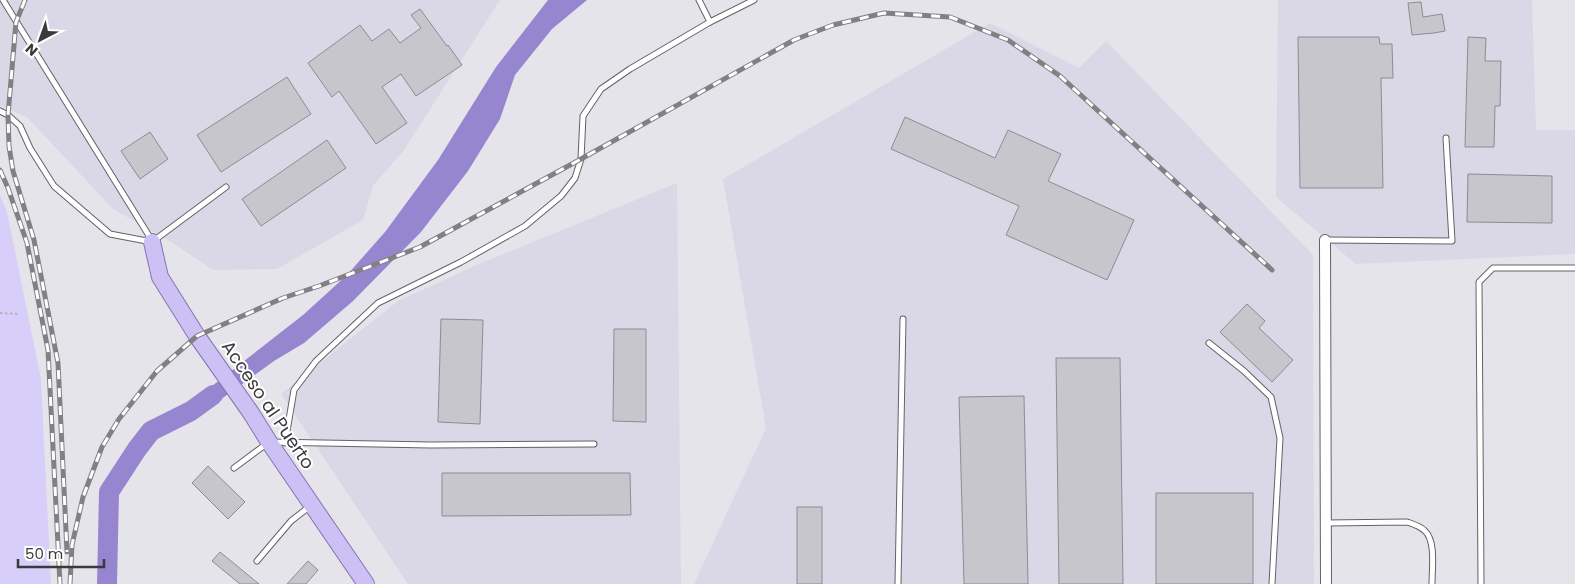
<svg xmlns="http://www.w3.org/2000/svg" width="1575" height="584" viewBox="0 0 1575 584" font-family="Poppins,sans-serif">
	<style>
		.built { fill: #dad8e6 }
		.green { fill: #d7cff9 }
		.water { fill: #9686cf }
		.lines { fill: none; stroke-linecap: round; stroke-linejoin: round }
		.river { stroke: #9686cf; stroke-width: 20 }
		.building { fill: #c7c6cd; stroke: #8d8b92 }
		.service-casing { stroke: #636268; stroke-width: 7 }
		.minor-casing { stroke: #636268; stroke-width: 12 }
		.primary-casing { stroke: #8376b1; stroke-width: 18 }
		.path { stroke: #b0afb5; stroke-width: 2; stroke-dasharray: 2.5 2.5; stroke-linecap: butt }
		.service { stroke: #fff; stroke-width: 5 }
		.minor { stroke: #fff; stroke-width: 10 }
		.primary { stroke: #ccc0f5; stroke-width: 16 }
		.rail-casing { stroke: #818185; stroke-width: 5 }
		.rail { stroke: #fff; stroke-width: 3; stroke-dasharray: 9; stroke-linecap: butt }
		.labels { text-anchor: middle; stroke-width: 4; stroke-linejoin: round; paint-order: stroke }
		.street-label { font-size: 18px; fill: #3a3a3d; stroke: #fff }
	</style>
	<rect width="100%" height="100%" fill="#e5e4eb"/>
	<g class="built">
		<polygon points="0,0 500,0 404,150 373,186 363,220 277,269 213,270 173,243 113,209 27,117 0,106"/>
		<polygon points="1278,0 1532,0 1536,130 1575,130 1575,254 1356,264 1276,197"/>
		<polygon points="990,23 1079,68 1106,41 1313,255 1314,584 694,584 766,428 723,179"/>
		<polygon points="677,183 681,584 408,584 281,394 398,301 479,264"/>
	</g>
	<polygon class="green" points="0,195 7,212 41,379 51,584 0,584"/>
	<polygon class="water" points="548,0 587,0 552,29 515,75 500,119 468,171 421,232 353,301 304,343 274,361 213,405 191,411 203,393 303,315 347,275 385,232 438,160 496,67"/>
	<g class="lines">
		<polyline class="river" points="107,584 109,492 137,449 151,431 191,411 213,395"/>
	</g>
	<g class="building">
		<polygon points="1421,2 1423,17 1442,14 1445,31 1434,33 1412,35 1408,3"/>
		<polygon points="420,9 447,46 448,45 462,65 416,96 401,74 382,87 407,123 376,144 339,91 332,97 308,63 360,25 372,41 389,29 400,43 421,28 411,15"/>
		<polygon points="1298,37 1379,37 1380,44 1392,44 1393,78 1381,78 1383,188 1300,188"/>
		<polygon points="1468,37 1486,38 1485,61 1501,61 1500,106 1495,106 1494,147 1465,147"/>
		<polygon points="287,77 311,114 221,172 197,135"/>
		<polygon points="905,117 995,158 1008,130 1061,154 1048,181 1134,220 1107,280 1006,235 1019,206 891,149"/>
		<polygon points="150,132 168,159 140,179 121,151"/>
		<polygon points="327,140 346,168 261,226 242,199"/>
		<polygon points="1468,174 1552,176 1552,223 1467,222"/>
		<polygon points="1247,304 1265,321 1259,328 1293,360 1272,382 1220,332"/>
		<polygon points="441,319 483,320 480,424 438,422"/>
		<polygon points="614,329 646,329 646,422 613,421"/>
		<polygon points="1056,358 1120,358 1123,584 1059,584"/>
		<polygon points="1024,396 1028,584 964,584 959,397"/>
		<polygon points="208,466 245,502 228,519 192,483"/>
		<polygon points="442,473 630,473 631,515 442,516"/>
		<rect x="1156" y="493" width="97" height="91"/>
		<rect x="797" y="507" width="25" height="77"/>
		<polygon points="220,552 259,584 240,584 212,561"/>
		<polygon points="308,561 318,570 306,584 287,584"/>
	</g>
	<g class="lines">
		<g class="service-casing">
			<g id="service">
				<polyline points="3,0 151,239"/>
				<polyline points="699,0 710,22 754,0"/>
				<polyline points="0,111 8,115 20,126 30,148 54,186 110,234 152,242 226,187"/>
				<polyline points="1325,240 1452,241 1446,138"/>
				<polyline points="1209,343 1244,371 1271,397 1280,438 1272,584"/>
				<polyline points="285,443 294,390 316,361 378,303 461,262 525,226 561,196 575,178 581,159 583,116 601,89 630,69 710,22"/>
				<polyline points="234,468 269,442 431,445 594,444"/>
				<path d="M1326 523 1407 522C1413 524 1420 526 1425 531 1436 541 1432 569 1432 584"/>
				<polyline points="257,561 291,521 309,507"/>
				<polyline points="898,584 903,319"/>
				<polyline points="1481,584 1479,282 1493,268 1575,268"/>
			</g>
		</g>
		<g class="minor-casing">
			<polyline id="minor" points="1325,240 1326,584"/>
		</g>
		<g class="primary-casing">
			<polyline id="primary" points="152,242 160,277 197,336 251,413 269,442 366,584"/>
		</g>
		<polyline class="path" points="0,313 20,314"/>
		<use href="#service" class="service"/>
		<use href="#minor" class="minor"/>
		<use href="#primary" class="primary"/>
		<g class="rail-casing">
			<g id="rail">
				<polyline points="25,0 16,22 8,115 9,146 13,171 34,240 58,363 67,552"/>
				<polyline points="0,170 8,188 27,243 48,350 60,584"/>
				<polyline points="70,584 72,545 83,497 102,447 119,419 157,371 197,336 283,298 319,286 420,247 581,159 794,40 833,25 884,13 950,17 1008,40 1060,76 1272,270"/>
			</g>
		</g>
		<use href="#rail" class="rail"/>
	</g>
	<g class="labels">
		<g class="street-label">
			<text transform="translate(268 405) rotate(56)" y="6">Acceso al Puerto</text>
		</g>
	</g>
	<g transform="translate(40 40) rotate(221)" stroke="#ffffff" stroke-width="4" paint-order="stroke">
	<path d="M0-4L9 19L0 12L-9 19Z" fill="#3a3a3d"/>
	<text y="-8" font-size="14" font-weight="bold" text-anchor="middle" fill="#3a3a3d">N</text>
	</g>
	<path d="M18 559v8h86v-8" fill="none" stroke="#3a3a3d" stroke-width="2.5"/>
	<text x="25" y="559" font-size="15" fill="#3a3a3d" stroke="#ffffff" stroke-width="4" paint-order="stroke">50 m</text>
</svg>
